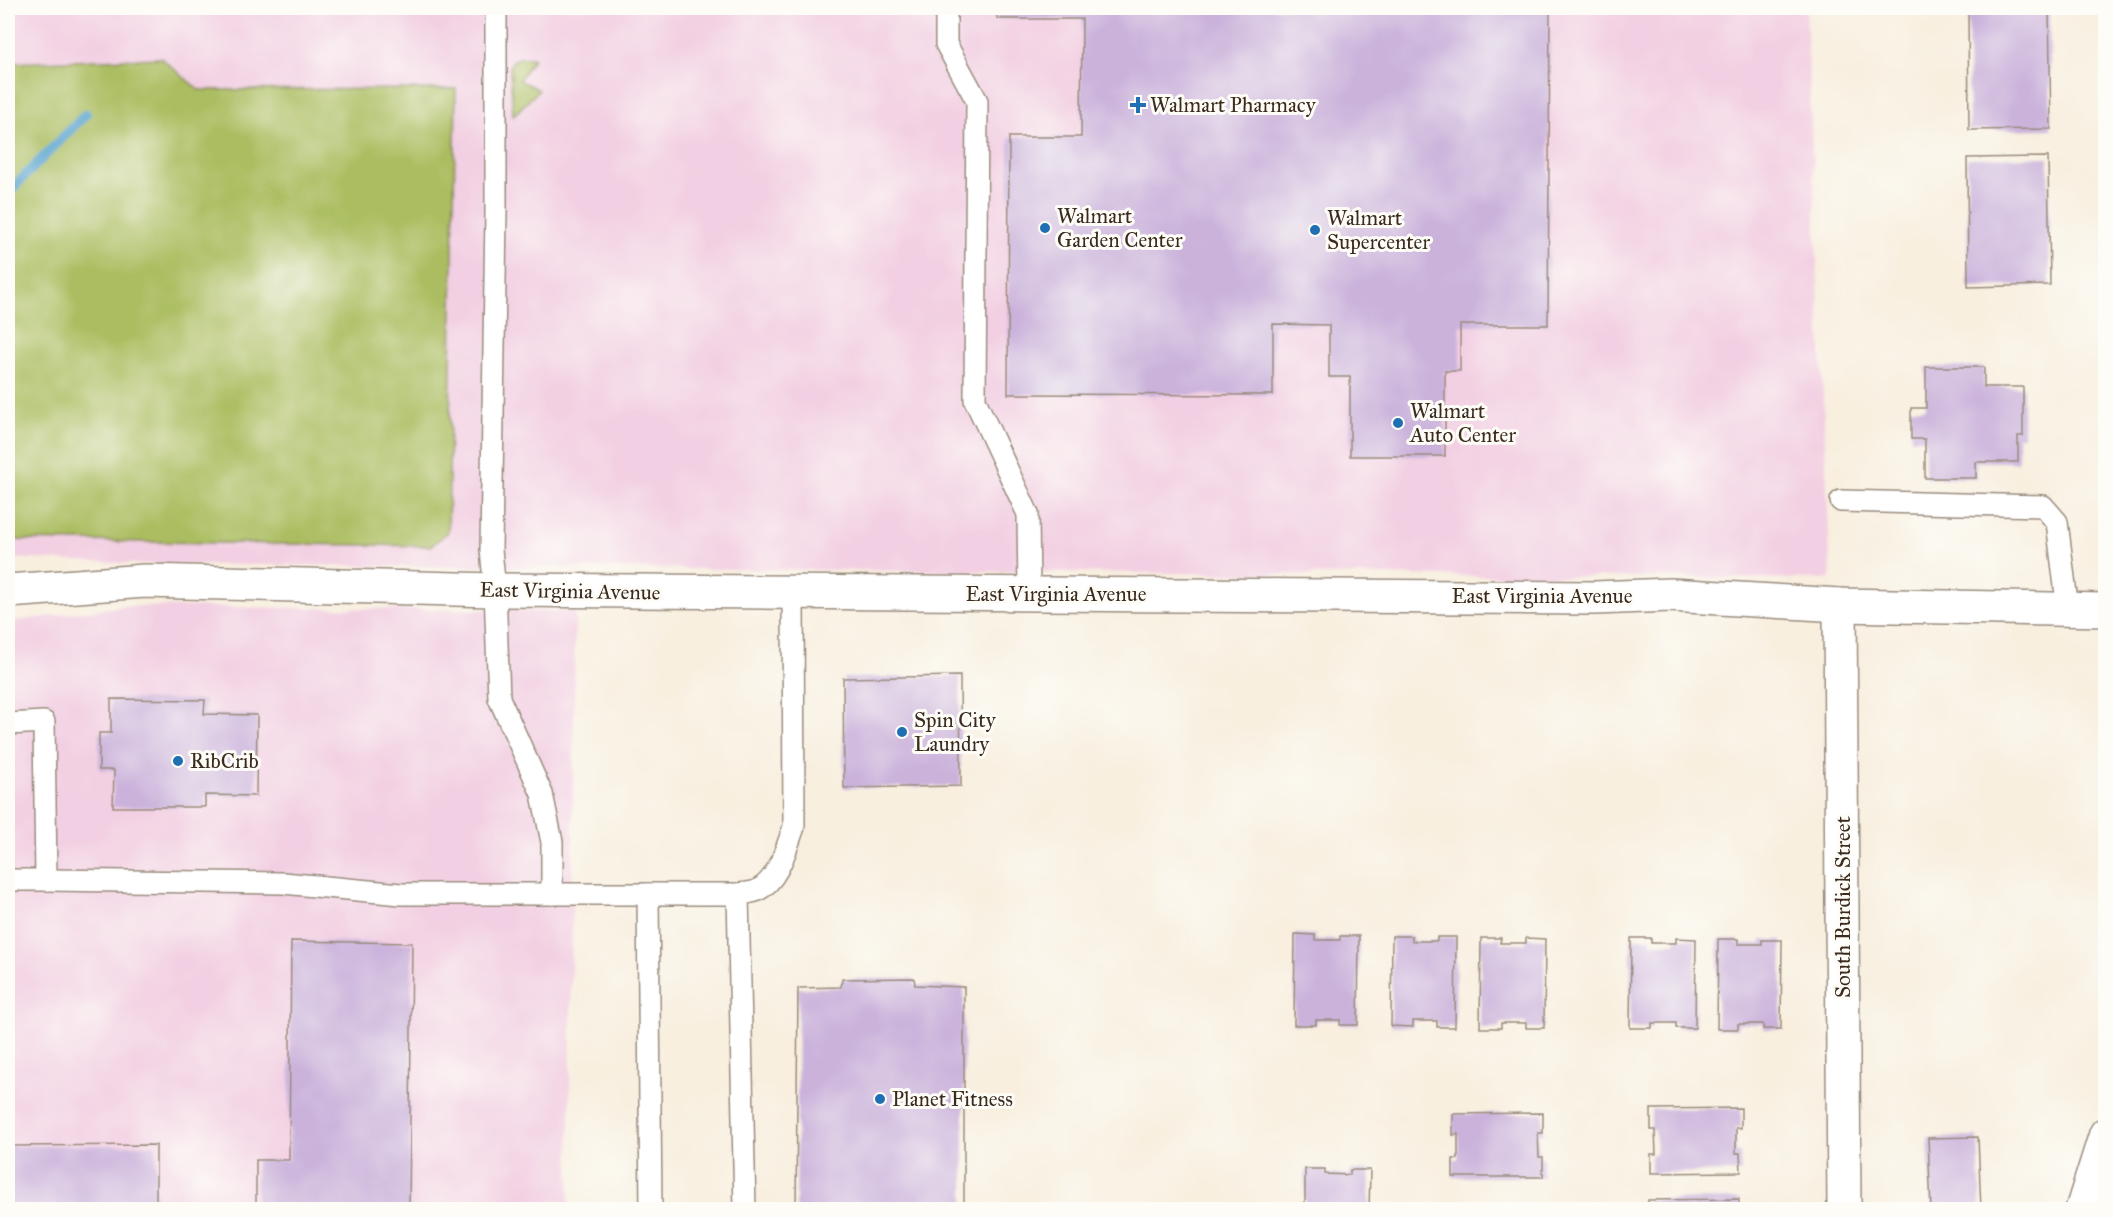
<svg xmlns="http://www.w3.org/2000/svg" width="2113" height="1217" viewBox="0 0 2113 1217" font-family="'IM FELL Great Primer',serif">
	<style>
		.built { fill: #f2cfe2 }
		.green { fill: #abbd60; stroke: #73743f; stroke-width: 1.5 }
		.lines { fill: none; stroke-linecap: round; stroke-linejoin: round }
		.stream { stroke: #55a2ce; stroke-width: 10 }
		.building { fill: #cab2db }
		.lane-casing { stroke: #9a8c7e; stroke-width: 24 }
		.street-casing { stroke: #9a8c7e; stroke-width: 36 }
		.secondary-casing { stroke: #9a8c7e; stroke-width: 36 }
		.lane { stroke: #fff; stroke-width: 21 }
		.street { stroke: #fff; stroke-width: 33 }
		.secondary { stroke: #fff; stroke-width: 33 }
		.poi-dot { fill: #1f6fb2; stroke: #fdfcf7; stroke-width: 2 }
		.labels { text-anchor: middle; stroke-width: 6; stroke-linejoin: round; paint-order: stroke }
		.poi-label { font-size: 21px; fill: #3b2a1e; stroke: #fdfcf7; text-anchor: start }
		.street-label { font-size: 21px; fill: #3b2a1e; stroke: #fdfcf7 }
	</style>
	<rect width="100%" height="100%" fill="#fdfcf7"/>
	<filter id="ink" filterUnits="userSpaceOnUse"><feTurbulence type="fractalNoise" baseFrequency=".0167" numOctaves="2"/><feDisplacementMap in="SourceGraphic" scale="12" xChannelSelector="R" yChannelSelector="G"/><feConvolveMatrix kernelMatrix="1 2 1 2 8 2 1 2 1" color-interpolation-filters="sRGB"/></filter>
	<filter id="wash" filterUnits="userSpaceOnUse"><feTurbulence type="fractalNoise" baseFrequency=".008" numOctaves="4" result="noise"/><feDisplacementMap in="SourceGraphic" scale="24" xChannelSelector="R" yChannelSelector="G"/><feGaussianBlur stdDeviation="1.35" result="paint"/><feColorMatrix in="noise" values="0 0 0 0 0 0 0 0 0 0 0 0 0 0 0 0 0 1.4 0 .05"/><feComposite in="paint" operator="in"/></filter>
	<g filter="url(#wash)">
		<rect width="100%" height="100%" fill="#f8efdf"/>
		<g class="built">
			<polygon points="8,8 1806,8 1831,579 139,564 8,558"/>
			<polygon points="123,606 575,611 569,1209 8,1209 8,622"/>
		</g>
		<g class="green">
			<polygon points="161,58 199,90 456,89 448,532 431,546 8,540 8,63"/>
			<polygon points="520,58 534,58 519,80 539,90 513,116 510,67 513,60"/>
		</g>
		<g class="lines">
			<polyline class="stream" points="8,193 86,114"/>
		</g>
		<g id="blocks">
			<g class="building">
				<polygon points="997,8 1550,8 1548,325 1460,325 1460,371 1445,371 1445,456 1350,456 1350,377 1329,377 1329,325 1273,324 1273,395 1008,394 1009,137 1081,137 1082,19 997,19"/>
				<polygon points="1968,8 2049,8 2051,129 1969,130"/>
				<polygon points="2048,157 2050,285 1968,287 1967,158"/>
				<polygon points="1926,367 1984,367 1984,387 2023,387 2023,436 2018,436 2018,462 1976,462 1976,478 1925,478 1925,439 1911,439 1911,408 1926,408"/>
				<polygon points="960,676 961,786 844,788 843,678"/>
				<polygon points="111,699 205,700 204,714 257,715 256,796 205,795 205,807 113,807 114,770 99,770 99,733 111,733"/>
				<polygon points="1295,934 1315,935 1315,940 1340,940 1340,936 1359,936 1358,1025 1340,1025 1340,1020 1316,1020 1316,1025 1294,1025"/>
				<polygon points="1392,936 1412,936 1412,941 1437,941 1437,937 1456,937 1455,1027 1437,1027 1437,1021 1413,1021 1413,1027 1391,1026"/>
				<polygon points="1481,938 1501,938 1500,943 1526,943 1526,938 1545,939 1544,1028 1526,1028 1526,1023 1501,1023 1501,1028 1480,1028"/>
				<polygon points="1631,938 1651,938 1651,943 1676,943 1676,938 1696,939 1695,1028 1676,1028 1676,1023 1652,1023 1652,1028 1630,1028"/>
				<polygon points="1718,939 1738,939 1738,944 1762,944 1762,940 1782,940 1781,1029 1763,1029 1763,1024 1738,1024 1738,1029 1717,1029"/>
				<polygon points="291,941 412,943 409,1210 256,1210 256,1160 289,1160"/>
				<polygon points="914,978 915,985 964,987 964,1210 796,1210 798,988 841,987 842,979"/>
				<polygon points="1741,1108 1741,1128 1736,1128 1736,1153 1740,1153 1741,1172 1651,1173 1651,1154 1656,1154 1655,1130 1651,1130 1651,1109"/>
				<polygon points="1543,1113 1543,1133 1538,1133 1539,1157 1543,1157 1543,1177 1453,1177 1453,1159 1458,1159 1458,1134 1453,1135 1453,1114"/>
				<polygon points="1978,1137 1981,1210 1931,1210 1928,1138"/>
				<polygon points="156,1145 156,1210 8,1210 8,1146"/>
				<polygon points="1305,1169 1325,1169 1325,1174 1350,1175 1350,1170 1370,1170 1369,1210 1305,1210"/>
				<polygon points="1739,1199 1739,1210 1648,1210 1648,1200"/>
			</g>
		</g>
	</g>
	<g filter="url(#ink)">
		<use href="#blocks" fill-opacity="0" stroke="#9a8c7e" stroke-width="1.5"/>
		<g class="lines">
			<g class="lane-casing">
				<g id="lane">
					<polyline points="946,8 946,44 977,101 975,400 1028,514 1029,594"/>
					<polyline points="1841,501 2043,506 2057,522 2068,610"/>
					<polyline points="8,724 44,722 46,880 8,880"/>
					<polyline points="46,880 283,883 401,894 552,894 552,842 542,794 499,698 495,590 491,550 496,212 496,8"/>
					<path d="M552 894H738C744 893 753 893 758 890 779 879 786 848 794 827L793 593"/>
					<polyline points="648,894 651,1210"/>
					<polyline points="738,894 745,1210"/>
				</g>
			</g>
			<g class="street-casing">
				<g id="street">
					<polyline points="1840,605 1844,1210"/>
					<polyline points="2082,1210 2106,1134"/>
				</g>
			</g>
			<g class="secondary-casing">
				<polyline id="secondary" points="8,591 145,581 495,590 1595,598 1670,595 1840,605 2106,610"/>
			</g>
			<use href="#lane" class="lane"/>
			<use href="#street" class="street"/>
			<use href="#secondary" class="secondary"/>
		</g>
	</g>
	<g class="poi-dot">
		<path d="M1135 96h6v6h6v6h-6v6h-6v-6h-6v-6h6z"/>
		<circle cx="1045" cy="228" r="6"/>
		<circle cx="1315" cy="230" r="6"/>
		<circle cx="1398" cy="423" r="6"/>
		<circle cx="902" cy="732" r="6"/>
		<circle cx="178" cy="761" r="6"/>
		<circle cx="880" cy="1099" r="6"/>
	</g>
	<g class="labels">
		<g class="poi-label">
			<text x="1150" y="112">Walmart Pharmacy</text>
			<text x="1057" y="223">Walmart<tspan x="1057" dy="24">Garden Center</tspan></text>
			<text x="1327" y="225">Walmart<tspan x="1327" dy="24">Supercenter</tspan></text>
			<text x="1410" y="418">Walmart<tspan x="1410" dy="24">Auto Center</tspan></text>
			<text x="914" y="727">Spin City<tspan x="914" dy="24">Laundry</tspan></text>
			<text x="190" y="768">RibCrib</text>
			<text x="892" y="1106">Planet Fitness</text>
		</g>
		<g class="street-label">
			<text transform="translate(570 591) rotate(1)" y="7">East Virginia Avenue</text>
			<text x="1056" y="601">East Virginia Avenue</text>
			<text x="1542" y="603">East Virginia Avenue</text>
			<text transform="translate(1843 907) rotate(-90)" y="7">South Burdick Street</text>
		</g>
	</g>
	<rect width="2113" height="1217" fill="none" stroke="#fdfcf7" stroke-width="30"/>
</svg>
